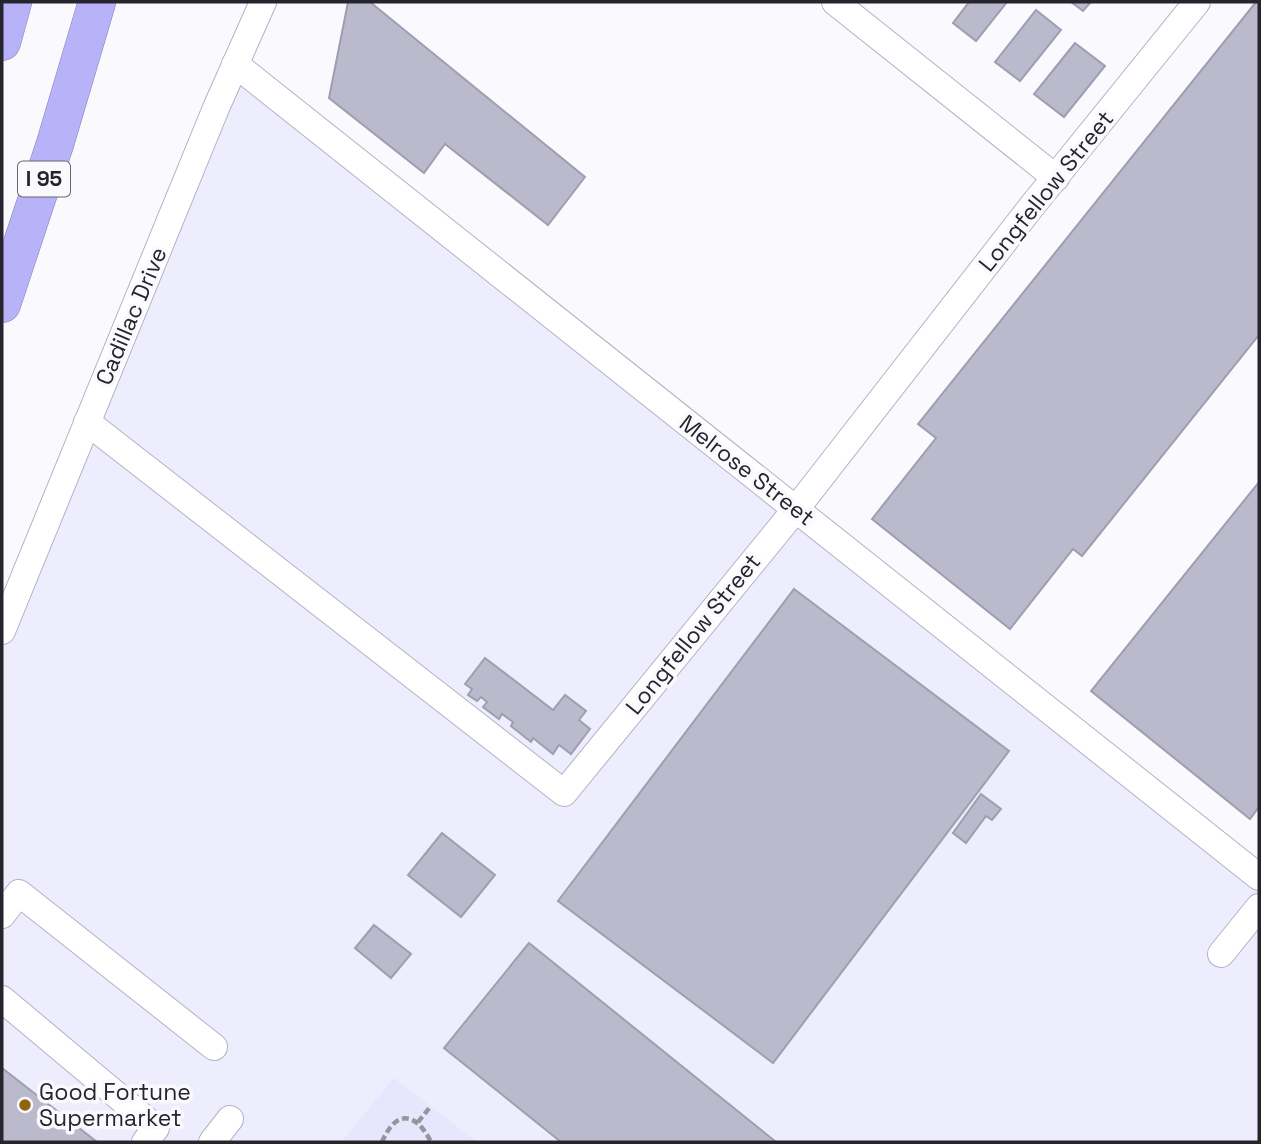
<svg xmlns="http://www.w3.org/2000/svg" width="1261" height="1144" viewBox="0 0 1261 1144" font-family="'Space Grotesk',sans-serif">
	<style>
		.built { fill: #eeedfe }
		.green { fill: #e7e6fd }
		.building { fill: #bbbacd; stroke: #9f9eb1; stroke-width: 2 }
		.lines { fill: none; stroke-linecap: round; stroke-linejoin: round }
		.minor-casing { stroke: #b3b2c5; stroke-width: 28 }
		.highway-casing { stroke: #8581b2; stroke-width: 38 }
		.path { stroke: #95959b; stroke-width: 4.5; stroke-dasharray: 7 3.5; stroke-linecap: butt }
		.minor { stroke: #fff; stroke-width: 26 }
		.highway { stroke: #b8b3f9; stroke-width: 37 }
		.poi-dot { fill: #90640d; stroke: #fafafe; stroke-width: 2.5 }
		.labels { text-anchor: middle; stroke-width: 7; stroke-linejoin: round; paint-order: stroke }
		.shield { fill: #fafafe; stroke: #66656c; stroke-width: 2 }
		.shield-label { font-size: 21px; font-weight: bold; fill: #26252d }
		.street-label { font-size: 23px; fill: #26252d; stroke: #fafafe }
		.poi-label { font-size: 23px; fill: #26252d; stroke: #fafafe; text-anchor: start }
	</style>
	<rect width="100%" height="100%" fill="#fafafe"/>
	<polygon class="built" points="231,74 1259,880 1259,1142 2,1142 2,633"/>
	<polygon class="green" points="394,1078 477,1142 341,1142"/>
	<g class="building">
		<polygon points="348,2 370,2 585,177 548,225 445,144 424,173 329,98"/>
		<polygon points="969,2 1007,2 976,41 953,23"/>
		<polygon points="1071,2 1091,2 1083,11"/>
		<polygon points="1256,2 1259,2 1259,335 1082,556 1073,549 1010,629 872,519 936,438 918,424"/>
		<polygon points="1036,10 1061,30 1020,81 995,62"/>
		<polygon points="1075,43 1105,66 1064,117 1034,94"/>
		<polygon points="1259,482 1259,807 1250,819 1091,691"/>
		<polygon points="794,589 1009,751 773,1063 558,901"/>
		<polygon points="485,658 553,710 565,695 586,711 579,720 590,729 571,754 559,745 553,754 533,738 531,742 511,726 513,722 502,714 499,719 483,707 487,702 481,697 477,701 468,695 472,689 465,684"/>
		<polygon points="981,794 1001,809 992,820 986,816 966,843 953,833"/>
		<polygon points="442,833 495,875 461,917 408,875"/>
		<polygon points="374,925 411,954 391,978 355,948"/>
		<polygon points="529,943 776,1142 561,1142 444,1048"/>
		<polygon points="2,1068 97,1142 2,1142"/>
	</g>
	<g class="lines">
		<g class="minor-casing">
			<g id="minor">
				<polyline points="835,2 1056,178"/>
				<polyline points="235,64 1259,877"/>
				<polyline points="87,422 564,793 796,509 1032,206 1197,2"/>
				<polyline points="2,631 216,108 263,2"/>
				<polyline points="2,915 19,893 214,1047"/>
				<polyline points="1221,954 1259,907"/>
				<polyline points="2,999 156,1128 145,1142"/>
				<polyline points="212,1142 230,1119"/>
			</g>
		</g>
		<g class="highway-casing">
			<g id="highway">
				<polyline points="2,42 13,2"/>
				<polyline points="2,304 55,144 97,2"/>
			</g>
		</g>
		<g class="path">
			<polyline points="418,1122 431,1106"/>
			<path d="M382 1142C396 1109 416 1112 431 1142"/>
		</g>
		<use href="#minor" class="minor"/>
		<use href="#highway" class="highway"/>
	</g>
	<circle class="poi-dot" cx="25" cy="1105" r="7"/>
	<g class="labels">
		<rect class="shield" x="18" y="161.5" width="52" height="35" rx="5"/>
		<g class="shield-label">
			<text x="44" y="186">I 95</text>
		</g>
		<g class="street-label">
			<text transform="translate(1046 191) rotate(-51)" y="8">Longfellow Street</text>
			<text transform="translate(131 316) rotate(-67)" y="8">Cadillac Drive</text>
			<text transform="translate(747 470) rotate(38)" y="8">Melrose Street</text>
			<text transform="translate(693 634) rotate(-51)" y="8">Longfellow Street</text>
		</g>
		<g class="poi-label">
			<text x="39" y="1100">Good Fortune<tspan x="39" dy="26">Supermarket</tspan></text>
		</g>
	</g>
	<rect width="1261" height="1144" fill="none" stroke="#26252d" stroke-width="7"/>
</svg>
